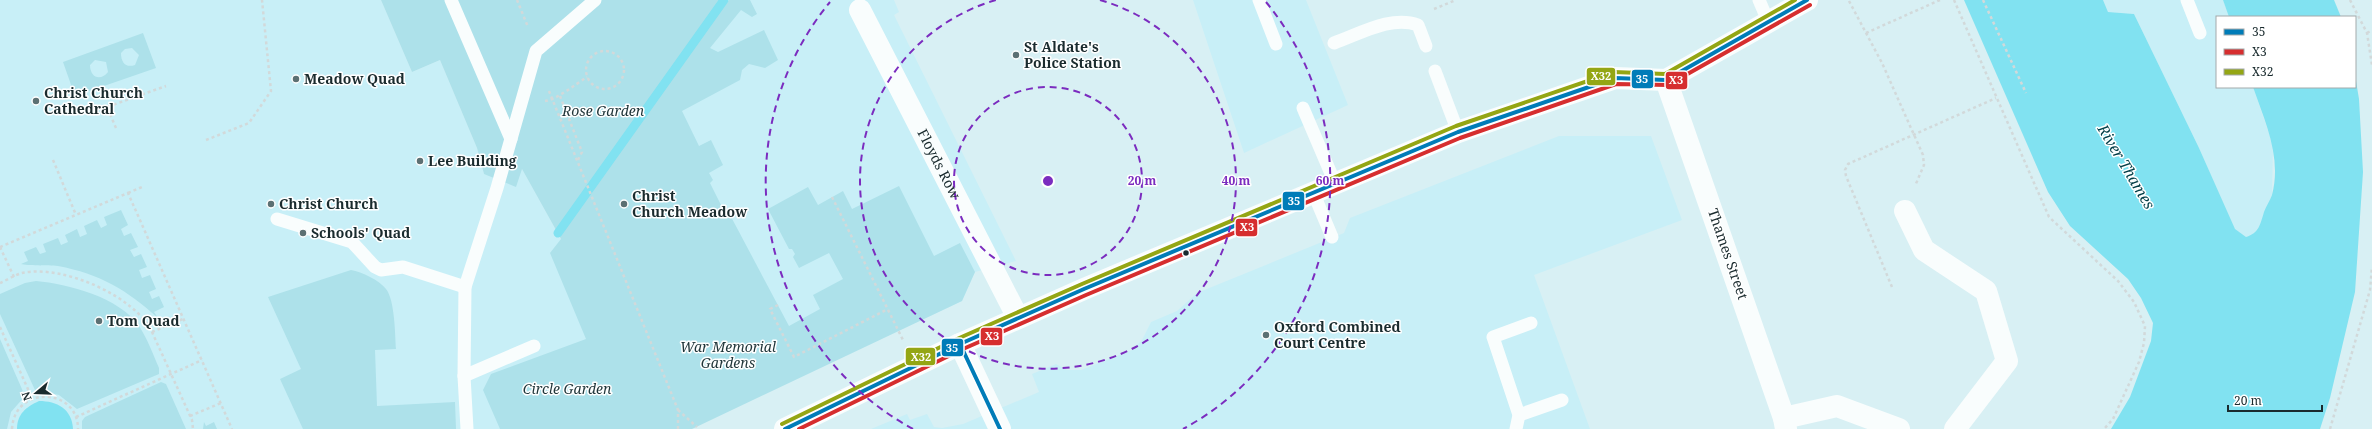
<svg xmlns="http://www.w3.org/2000/svg" width="2372" height="429" viewBox="0 0 2372 429" font-family="'Noto Serif',serif">
	<style>
		.built { fill: #c8eff7 }
		.green { fill: #ade1ea; fill-rule: evenodd }
		.water { fill: #81e2f1 }
		.lines { fill: none; stroke-linecap: round; stroke-linejoin: round }
		.stream { stroke: #81e2f1; stroke-width: 9 }
		.path { stroke: #d2d9da; stroke-width: 2.5; stroke-dasharray: 3 3; stroke-linecap: butt }
		.service { stroke: #f9fdfd; stroke-width: 13 }
		.minor { stroke: #f9fdfd; stroke-width: 22 }
		.tertiary { stroke: #f9fdfd; stroke-width: 22 }
		.primary { stroke: #f9fdfd; stroke-width: 22 }
		.bus-1-casing { stroke: #fff; stroke-width: 7 }
		.bus-2-casing { stroke: #fff; stroke-width: 7 }
		.bus-3-casing { stroke: #fff; stroke-width: 7 }
		.bus-1 { stroke: #007cb8; stroke-width: 4 }
		.bus-2 { stroke: #d62e2f; stroke-width: 4 }
		.bus-3 { stroke: #94a614; stroke-width: 4 }
		.ring { fill: none; stroke: #7b2cbf; stroke-width: 2; stroke-dasharray: 7 5 }
		.poi-dot { fill: #5c7073; stroke: #fff; stroke-width: 1.5 }
		.bus-dot { fill: #1a2b2e; stroke: #fff; stroke-width: 1.5 }
		.labels { text-anchor: middle; stroke-width: 3; stroke-linejoin: round; paint-order: stroke }
		.poi-label { font-size: 14px; font-weight: bold; fill: #1a2b2e; stroke: #fff; text-anchor: start }
		.park-label { font-size: 14px; font-style: italic; fill: #1f3539; stroke: #fff }
		.street-label { font-size: 14px; fill: #1a2b2e; stroke: #fff }
		.water-label { font-size: 15px; font-style: italic; fill: #003d46; stroke: #fff }
		.centre { fill: #7b2cbf; stroke: #fff; stroke-width: 2 }
		.ring-label { font-size: 12px; text-anchor: middle; font-weight: bold; fill: #7b2cbf; stroke: #fff; stroke-width: 3; stroke-linejoin: round; paint-order: stroke }
		.line-badge { stroke: #fff; stroke-width: 1.5 }
		.badge-label { font-size: 11px; text-anchor: middle; font-weight: bold; fill: #fff }
	</style>
	<rect width="100%" height="100%" fill="#d8f0f4"/>
	<g class="built">
		<polygon points="0,0 381,0 412,72 440,60 477,148 484,174 522,169 561,239 638,429 0,429"/>
		<polygon points="729,0 894,0 899,12 894,15 1016,261 975,272 962,301 797,378 653,98"/>
		<polygon points="1193,0 1306,0 1348,105 1244,153"/>
		<polygon points="2103,0 2223,0 2229,17 2217,17 2217,87 2253,87 2273,145 2272,195 2260,228 2252,235 2246,237 2235,230 2199,148 2134,14 2108,12"/>
		<polygon points="1559,136 1651,136 1682,220 1534,275 1590,429 871,429 907,414 910,420 927,414 934,427 942,428 963,424 1039,392 1032,374 1056,364 1067,370 1081,370 1132,350 1142,340 1151,322 1177,311 1197,293 1344,233 1350,218"/>
	</g>
	<g class="green">
		<polygon points="381,0 724,0 663,84 729,0 750,0 757,14 752,17 741,10 710,48 718,52 764,30 778,60 765,68 749,64 742,70 740,80 682,111 699,146 711,140 723,165 709,173 713,180 710,183 725,213 729,213 789,326 820,309 813,295 843,279 829,253 799,268 793,257 795,254 792,249 789,249 768,209 808,187 818,205 843,191 852,209 899,186 934,256 960,243 975,272 962,301 692,429 500,429 483,390 491,374 586,339 550,253 561,239 522,169 516,187 484,174 477,148 440,60 412,72"/>
		<path d="M143 33 156 68 75 96 63 62ZM132 48 139 55 135 65C126 68 121 63 121 53L125 49ZM95 60 106 62 108 72C100 82 90 77 90 65Z"/>
		<path d="M121 210 128 225 121 229 124 236 131 233 138 247 130 250 134 257 141 254 147 267 139 270 142 278 150 275 156 289 149 292 152 299 159 296 164 307 154 312 158 318C127 290 100 274 58 266 48 265 27 266 21 264L28 261 24 252 36 247 40 254 46 252 43 244 58 238 61 245 68 242 65 235 77 229 80 237 87 234 84 226 97 220 101 228 107 225 104 217Z"/>
		<path d="M351 270C362 272 379 280 386 289 395 300 395 335 396 349L375 350 377 406 455 402 456 429H303L280 379 301 369 268 297Z"/>
		<path d="M36 281C68 284 119 297 139 326 147 338 153 354 159 368V374L77 409 59 395 35 390 0 314V294L25 283Z"/>
		<polygon points="0,339 25,396 11,412 7,429 0,429"/>
		<polygon points="161,382 166,384 186,429 82,429 82,421 85,417"/>
		<polygon points="204,422 206,426 214,422 217,429 203,429"/>
	</g>
	<g class="water">
		<path d="M1964 0H2103L2108 12 2134 14 2199 148 2235 229 2246 237C2259 233 2260 225 2264 212 2266 206 2270 201 2272 195 2282 157 2265 122 2253 87H2355V75L2359 99 2363 172 2355 292 2330 398 2320 429H2111L2130 397 2151 341 2153 323 2141 298 2128 279 2070 226 2048 192Z"/>
		<polygon points="2223,0 2334,0 2341,17 2229,17"/>
		<path d="M39 401C57 401 72 409 73 429H17C17 414 26 407 39 401Z"/>
	</g>
	<g class="lines">
		<polyline class="stream" points="558,233 724,0"/>
		<g class="path">
			<polyline points="517,0 528,27"/>
			<polyline points="1954,0 2049,217 2118,281 2134,302 2145,326 2144,343 2139,362 2113,419 2104,429"/>
			<polyline points="1983,0 2026,93"/>
			<polyline points="2350,0 2367,33 2372,65"/>
			<polyline points="1849,1 1882,63 1923,155 1924,165 1915,186"/>
			<polyline points="1434,9 1456,0"/>
			<polyline points="1866,33 1940,0"/>
			<polyline points="2367,33 2372,30"/>
			<circle cx="605" cy="70" r="19"/>
			<polyline points="549,91 678,410 678,429"/>
			<polyline points="560,96 582,152 577,162"/>
			<path d="M545 101C556 100 576 84 587 77"/>
			<polyline points="116,128 107,107 166,86"/>
			<polyline points="206,140 249,123 271,91 262,0"/>
			<polyline points="53,160 76,215"/>
			<polyline points="128,193 142,187"/>
			<polyline points="832,197 903,340"/>
			<polyline points="0,247 128,193 232,429"/>
			<polyline points="0,247 14,277"/>
			<path d="M0 283C7 280 15 275 22 273 62 264 135 296 152 332L192 420 193 429"/>
			<polyline points="1892,287 1846,176 1845,170 1848,164 1996,98"/>
			<polyline points="778,305 770,309 794,357 888,309"/>
			<polyline points="0,327 32,398"/>
			<polyline points="152,332 183,319"/>
			<polyline points="678,410 697,427"/>
			<polyline points="190,416 221,403"/>
			<polyline points="76,417 202,360"/>
			<path d="M12 429C14 385 78 387 78 429"/>
			<polyline points="2330,429 2370,290 2372,267"/>
		</g>
		<g class="service">
			<polyline points="451,0 511,139"/>
			<polyline points="1259,0 1276,44"/>
			<polyline points="1759,0 1768,21"/>
			<polyline points="2187,0 2200,33"/>
			<path d="M1334 43C1360 34 1391 15 1418 25L1426 46"/>
			<polyline points="1435,71 1458,132"/>
			<polyline points="1303,108 1335,183"/>
			<polyline points="1313,192 1332,237"/>
			<polyline points="277,219 352,242 375,267 381,270 403,267 465,287"/>
			<polyline points="464,376 534,346"/>
			<polyline points="1519,415 1562,400"/>
			<polyline points="467,429 464,376 465,287 497,188 536,51 595,0"/>
			<polyline points="1516,429 1519,415 1493,337 1531,323"/>
		</g>
		<g class="minor">
			<path id="s1" d="M860 10 1018 318"/>
			<polyline points="1905,211 1924,250 1986,291 2007,361 1955,429"/>
			<polyline points="1784,418 1837,406 1899,429"/>
		</g>
		<g class="tertiary">
			<polyline points="960,344 1000,429"/>
			<polyline points="785,429 960,344 1084,289 1458,132 1615,78 1666,80"/>
		</g>
		<polyline class="primary" points="1786,429 1784,418 1666,80 1807,0"/>
		<g class="bus-1-casing">
			<g id="bus-1">
				<polyline points="960,344 1000,429"/>
				<polyline points="785,429 960,344 1084,289 1458,132 1615,78 1666,80 1807,0"/>
			</g>
		</g>
		<g class="bus-2-casing">
			<polyline id="bus-2" points="799,429 963,349 1086,295 1460,138 1616,84 1668,85 1810,5"/>
		</g>
		<g class="bus-3-casing">
			<polyline id="bus-3" points="782,424 957,339 1082,284 1456,126 1614,72 1665,74 1795,0"/>
		</g>
		<use href="#bus-1" class="bus-1"/>
		<use href="#bus-2" class="bus-2"/>
		<use href="#bus-3" class="bus-3"/>
	</g>
	<g class="ring">
		<circle cx="1048" cy="181" r="94"/>
		<path d="M1100 0A188 188 0 1 1 996 0"/>
		<path d="M913 429A282 282 0 0 1 830 2M1266 2A282 282 0 0 1 1183 429"/>
	</g>
	<g class="poi-dot">
		<circle cx="1016" cy="55" r="4"/>
		<circle cx="296" cy="79" r="4"/>
		<circle cx="36" cy="101" r="4"/>
		<circle cx="420" cy="161" r="4"/>
		<circle cx="271" cy="204" r="4"/>
		<circle cx="624" cy="204" r="4"/>
		<circle cx="303" cy="233" r="4"/>
		<circle cx="99" cy="321" r="4"/>
		<circle cx="1266" cy="335" r="4"/>
	</g>
	<circle class="bus-dot" cx="1186" cy="253" r="3.5"/>
	<g class="labels">
		<g class="poi-label">
			<text x="1024" y="52">St Aldate's<tspan x="1024" dy="16">Police Station</tspan></text>
			<text x="304" y="84">Meadow Quad</text>
			<text x="44" y="98">Christ Church<tspan x="44" dy="16">Cathedral</tspan></text>
			<text x="428" y="166">Lee Building</text>
			<text x="632" y="201">Christ<tspan x="632" dy="16">Church Meadow</tspan></text>
			<text x="279" y="209">Christ Church</text>
			<text x="311" y="238">Schools' Quad</text>
			<text x="107" y="326">Tom Quad</text>
			<text x="1274" y="332">Oxford Combined<tspan x="1274" dy="16">Court Centre</tspan></text>
		</g>
		<g class="park-label">
			<text x="603" y="116">Rose Garden</text>
			<text x="728" y="352">War Memorial<tspan x="728" dy="16">Gardens</tspan></text>
			<text x="567" y="394">Circle Garden</text>
		</g>
		<g class="street-label">
			<text dy="5" stroke="none"><textPath href="#s1" startOffset="173">Floyds Row</textPath></text>
			<text transform="translate(1728 254) rotate(71)" y="5">Thames Street</text>
		</g>
		<g class="water-label">
			<text transform="translate(2126 167) rotate(59)" y="5">River Thames</text>
		</g>
	</g>
	<circle cx="1048" cy="181" r="6" class="centre"/>
	<g class="ring-label">
		<text x="1142" y="185">20 m</text>
		<text x="1236" y="185">40 m</text>
		<text x="1330" y="185">60 m</text>
	</g>
	<g class="line-badge">
		<rect x="1586" y="67" width="30" height="19" rx="4" fill="#94a614"/>
		<rect x="1631" y="69" width="23" height="20" rx="4" fill="#007cb8"/>
		<rect x="1665" y="71" width="23" height="19" rx="4" fill="#d62e2f"/>
		<rect x="1282" y="191" width="23" height="20" rx="4" fill="#007cb8"/>
		<rect x="1235" y="218" width="23" height="19" rx="4" fill="#d62e2f"/>
		<rect x="980" y="327" width="23" height="19" rx="4" fill="#d62e2f"/>
		<rect x="941" y="338" width="23" height="19" rx="4" fill="#007cb8"/>
		<rect x="905" y="347" width="31" height="19" rx="4" fill="#94a614"/>
	</g>
	<g class="badge-label">
		<text x="1601" y="80">X32</text>
		<text x="1642" y="83">35</text>
		<text x="1676" y="84">X3</text>
		<text x="1294" y="205">35</text>
		<text x="1247" y="231">X3</text>
		<text x="992" y="340">X3</text>
		<text x="952" y="352">35</text>
		<text x="921" y="361">X32</text>
	</g>
	<rect x="2216" y="16" width="140" height="72" fill="#ffffff" stroke="#a3aaab"/>
	<rect x="2224" y="29" width="20" height="6" fill="#007cb8" stroke="#a3aaab"/>
	<text x="2252" y="36" font-size="12" fill="#1a2b2e">35</text>
	<rect x="2224" y="49" width="20" height="6" fill="#d62e2f" stroke="#a3aaab"/>
	<text x="2252" y="56" font-size="12" fill="#1a2b2e">X3</text>
	<rect x="2224" y="69" width="20" height="6" fill="#94a614" stroke="#a3aaab"/>
	<text x="2252" y="76" font-size="12" fill="#1a2b2e">X32</text>
	<g transform="translate(36 393) rotate(251)" stroke="#ffffff" stroke-width="3" paint-order="stroke">
	<path d="M0-3L7 15L0 10L-7 15Z" fill="#1a2b2e"/>
	<text y="-6" font-size="11" font-weight="bold" text-anchor="middle" fill="#1a2b2e">N</text>
	</g>
	<path d="M2228 405v6h94v-6" fill="none" stroke="#1a2b2e" stroke-width="2"/>
	<text x="2234" y="405" font-size="12" fill="#1a2b2e" stroke="#ffffff" stroke-width="3" paint-order="stroke">20 m</text>
</svg>
